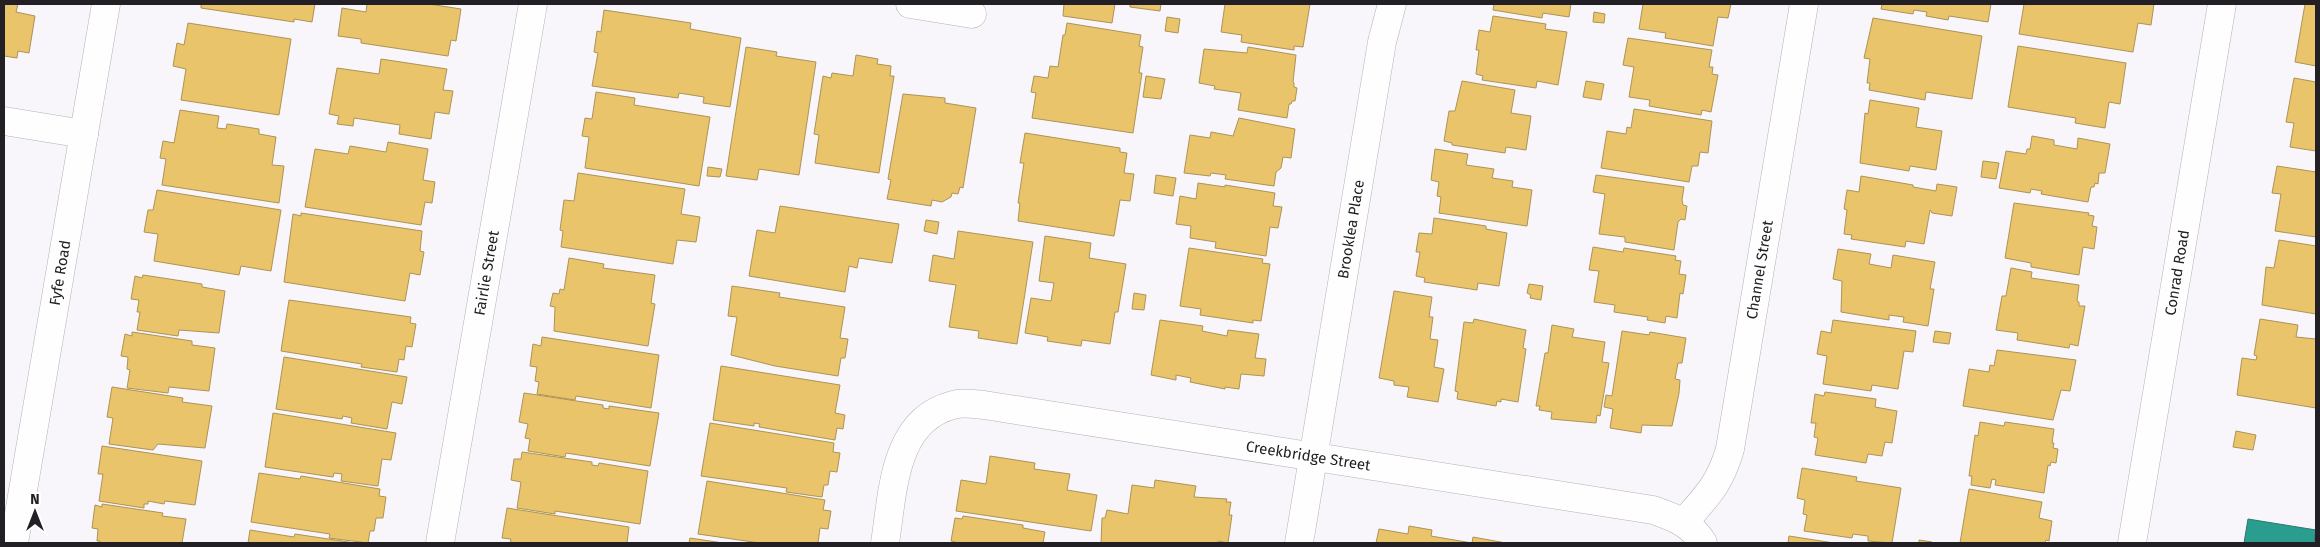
<svg xmlns="http://www.w3.org/2000/svg" width="2320" height="547" viewBox="0 0 2320 547" font-family="'Fira Sans',sans-serif">
	<style>
		.homes { fill: #e9c46a; stroke: #ad9355 }
		.schools { fill: #2a9d8f; stroke: #28786f }
		.lines { fill: none; stroke-linecap: round; stroke-linejoin: round }
		.street-casing { stroke: #b4b2b7; stroke-width: 29 }
		.secondary-casing { stroke: #b4b2b7; stroke-width: 29 }
		.street { stroke: #fefefe; stroke-width: 28 }
		.secondary { stroke: #fefefe; stroke-width: 28 }
		.labels { text-anchor: middle; stroke-width: 5; stroke-linejoin: round; paint-order: stroke }
		.street-label { font-size: 15px; fill: #222025; stroke: #fff }
	</style>
	<rect width="100%" height="100%" fill="#f8f5fb"/>
	<g class="homes">
		<polygon points="4,4 18,4 16,12 35,16 29,53 18,51 17,58 4,56"/>
		<polygon points="201,4 315,4 312,22 294,19 294,22 201,8"/>
		<polygon points="367,4 429,4 461,9 456,41 451,40 448,56 361,43 361,39 338,36 342,8 366,12"/>
		<polygon points="1064,4 1115,4 1112,23 1063,16"/>
		<polygon points="1130,4 1161,4 1160,11 1130,7"/>
		<polygon points="1225,4 1310,4 1303,47 1294,46 1294,50 1241,42 1242,35 1221,32"/>
		<polygon points="1494,4 1571,4 1569,17 1543,13 1542,18 1493,10"/>
		<polygon points="1643,4 1731,4 1728,18 1718,17 1713,46 1665,38 1666,33 1639,29"/>
		<polygon points="1882,4 1991,4 1988,22 1949,16 1948,20 1926,16 1927,12 1914,10 1913,14 1881,9"/>
		<polygon points="2024,4 2154,4 2151,25 2138,23 2133,52 2019,34"/>
		<polygon points="2305,4 2316,4 2316,66 2295,62"/>
		<polygon points="604,10 691,23 690,29 741,38 730,107 703,103 704,97 679,93 678,98 592,86 598,53 594,52 597,31 601,32"/>
		<polygon points="1594,12 1605,14 1604,23 1593,22"/>
		<polygon points="1493,16 1546,24 1545,29 1567,32 1558,85 1537,81 1536,88 1482,80 1483,76 1476,74 1479,50 1476,50 1479,30 1490,32"/>
		<polygon points="1167,17 1180,19 1178,33 1165,31"/>
		<polygon points="1873,18 1982,36 1972,99 1926,92 1925,100 1869,90 1870,83 1867,83 1870,59 1864,58"/>
		<polygon points="188,23 291,39 279,115 181,100 186,69 173,66 177,43 184,45"/>
		<polygon points="1067,23 1141,35 1139,46 1143,47 1139,73 1142,73 1133,133 1032,118 1036,93 1031,92 1034,76 1048,78 1050,66 1058,67 1063,35 1065,35"/>
		<polygon points="1628,38 1712,50 1709,67 1713,67 1712,74 1718,75 1711,112 1702,110 1701,115 1649,106 1650,100 1629,97 1634,67 1623,65"/>
		<polygon points="2018,46 2126,63 2120,104 2109,102 2105,128 2075,123 2076,118 2008,107"/>
		<polygon points="746,47 777,52 776,56 816,62 799,175 759,169 757,180 726,176"/>
		<polygon points="1248,47 1296,55 1293,82 1294,83 1294,87 1297,88 1295,101 1292,101 1291,104 1289,104 1287,118 1238,110 1241,93 1214,89 1215,86 1199,83 1204,49 1247,53"/>
		<polygon points="856,55 878,59 877,64 891,66 890,76 894,76 879,173 815,163 819,135 814,134 823,76 831,78 832,73 853,76"/>
		<polygon points="381,59 447,69 443,90 453,91 449,114 435,112 431,139 399,134 400,125 354,118 353,126 337,124 339,116 329,114 337,68 379,74"/>
		<polygon points="1146,76 1165,79 1161,99 1143,97"/>
		<polygon points="2294,78 2316,82 2316,151 2290,147 2294,123 2286,122"/>
		<polygon points="1462,81 1515,90 1511,113 1531,116 1526,150 1506,147 1505,153 1452,145 1452,143 1444,141 1449,111 1455,111"/>
		<polygon points="1586,81 1604,84 1601,100 1583,97"/>
		<polygon points="596,92 635,98 634,105 710,117 699,186 585,168 589,137 582,136 585,118 592,119"/>
		<polygon points="903,94 945,98 945,103 976,108 963,188 960,187 958,194 952,193 951,197 942,202 932,200 931,206 887,199 891,180 888,179"/>
		<polygon points="1870,100 1919,108 1916,127 1942,131 1936,170 1910,166 1909,171 1860,163 1865,113 1868,114"/>
		<polygon points="1634,109 1712,121 1708,153 1700,152 1698,166 1692,166 1689,182 1601,168 1607,131 1626,134 1627,127 1631,128"/>
		<polygon points="180,110 219,116 217,128 226,129 227,124 259,129 259,134 276,137 272,165 284,166 279,203 162,185 166,159 160,158 163,141 174,143"/>
		<polygon points="1239,118 1295,129 1291,158 1283,157 1281,168 1276,172 1274,186 1225,179 1226,175 1211,173 1210,176 1184,173 1190,135 1210,138 1211,132 1233,136"/>
		<polygon points="1025,133 1120,148 1120,152 1127,153 1124,173 1134,174 1130,201 1120,200 1114,236 1018,221 1020,203 1018,203 1024,163 1020,163"/>
		<polygon points="2032,136 2054,140 2054,145 2077,149 2078,138 2110,144 2105,173 2099,173 2098,184 2095,183 2094,187 2091,187 2088,202 2041,194 2042,191 2031,189 2030,193 1999,188 2006,151 2026,154 2027,149 2030,149"/>
		<polygon points="388,142 428,149 423,180 435,182 432,203 425,202 421,225 305,207 315,149 348,154 350,146 386,152"/>
		<polygon points="1435,149 1468,154 1466,165 1494,169 1492,178 1513,181 1512,187 1532,190 1527,226 1439,213 1441,197 1437,196 1439,182 1431,180"/>
		<polygon points="1983,161 1999,163 1996,179 1981,177"/>
		<polygon points="2277,166 2316,172 2316,237 2275,231 2281,194 2272,193"/>
		<polygon points="708,167 722,169 720,177 707,176"/>
		<polygon points="578,173 685,189 681,214 700,217 696,242 677,240 673,264 561,247 563,231 560,230 564,200 574,201"/>
		<polygon points="1156,175 1176,178 1173,196 1154,193"/>
		<polygon points="1596,175 1684,187 1682,200 1683,205 1687,206 1685,220 1681,219 1678,222 1674,250 1625,242 1625,237 1599,234 1605,194 1593,192"/>
		<polygon points="1861,176 1913,185 1913,187 1936,191 1937,184 1957,187 1952,216 1932,213 1930,210 1924,244 1906,241 1905,247 1851,239 1852,235 1844,234 1847,210 1844,209 1847,190 1859,192"/>
		<polygon points="1198,183 1225,187 1225,185 1275,193 1273,206 1282,207 1278,228 1270,227 1266,256 1215,248 1216,242 1190,238 1191,226 1176,224 1180,196 1196,199"/>
		<polygon points="157,190 281,210 271,271 241,266 239,275 154,261 158,234 144,232 148,210 153,210"/>
		<polygon points="2014,203 2089,213 2088,215 2094,216 2092,226 2097,227 2094,249 2083,247 2079,275 2031,267 2031,263 2005,258"/>
		<polygon points="780,206 899,224 892,263 859,258 857,268 849,266 845,292 749,276 757,230 775,233"/>
		<polygon points="301,213 422,231 420,251 424,252 420,275 410,273 405,301 284,282 293,214 301,216"/>
		<polygon points="1434,218 1486,226 1486,229 1507,233 1499,286 1478,283 1477,290 1424,282 1425,278 1416,276 1420,252 1416,252 1419,233 1432,234"/>
		<polygon points="926,220 939,222 937,234 924,231"/>
		<polygon points="958,231 1033,242 1017,344 978,338 979,331 949,327 956,285 929,281 933,255 954,259"/>
		<polygon points="1045,236 1091,243 1089,258 1126,264 1118,312 1115,312 1110,344 1082,340 1081,346 1047,341 1048,337 1025,333 1031,298 1051,301 1054,283 1039,281"/>
		<polygon points="2279,240 2316,246 2316,314 2262,305 2266,267 2274,268"/>
		<polygon points="1593,247 1623,252 1624,248 1676,256 1675,260 1681,261 1679,274 1686,275 1683,294 1680,293 1677,318 1666,316 1665,323 1647,320 1648,317 1614,312 1615,305 1594,302 1599,271 1589,270"/>
		<polygon points="1189,248 1263,259 1262,263 1270,264 1261,321 1253,320 1253,323 1200,315 1201,309 1180,306"/>
		<polygon points="1838,249 1871,254 1869,264 1891,268 1893,255 1935,262 1930,289 1934,289 1928,326 1903,322 1904,317 1889,315 1889,320 1841,312 1842,281 1833,279"/>
		<polygon points="569,258 604,264 603,268 655,275 651,303 655,304 648,346 554,331 555,307 550,306 553,293 559,294 560,289 564,290"/>
		<polygon points="2011,268 2032,272 2031,278 2079,285 2077,301 2079,302 2079,306 2085,306 2078,346 2070,344 2069,348 2017,340 2018,333 1996,330 2002,296 2006,296"/>
		<polygon points="143,275 202,284 202,287 225,291 219,333 179,330 178,336 137,330 140,312 137,312 139,300 131,299 135,276 142,278"/>
		<polygon points="1529,284 1543,286 1541,300 1530,298 1531,295 1527,293"/>
		<polygon points="732,286 780,293 779,297 845,307 840,338 848,339 845,358 841,358 838,376 775,366 731,355 737,317 728,316"/>
		<polygon points="1394,291 1432,297 1429,317 1433,317 1430,339 1438,340 1434,367 1444,369 1438,402 1407,397 1409,387 1394,385 1394,381 1379,378"/>
		<polygon points="1134,293 1146,295 1144,310 1132,309"/>
		<polygon points="289,300 411,317 410,323 416,324 412,347 406,346 404,360 399,359 397,372 361,367 362,364 281,351"/>
		<polygon points="1474,319 1526,330 1523,348 1526,349 1518,402 1501,399 1501,402 1497,401 1496,406 1457,399 1458,392 1455,391 1464,322 1473,323"/>
		<polygon points="2260,319 2298,325 2296,337 2316,339 2316,408 2237,395 2242,358 2256,360 2257,356 2254,355"/>
		<polygon points="1160,320 1203,326 1202,331 1227,336 1228,330 1259,334 1255,358 1266,359 1264,376 1241,374 1239,389 1225,387 1225,389 1190,382 1191,378 1176,375 1176,380 1151,375"/>
		<polygon points="1833,320 1916,331 1913,352 1904,351 1898,389 1872,385 1871,391 1823,384 1827,356 1817,354 1821,331 1831,333"/>
		<polygon points="1552,325 1574,329 1572,337 1605,342 1602,362 1609,363 1600,416 1597,415 1596,423 1551,419 1552,412 1539,410 1540,406 1536,406 1545,353 1548,353"/>
		<polygon points="1622,331 1649,335 1650,332 1686,338 1682,363 1678,363 1675,379 1680,380 1679,393 1672,426 1642,425 1641,433 1610,428 1613,409 1604,407 1606,395 1612,396"/>
		<polygon points="1935,331 1951,333 1949,344 1933,342"/>
		<polygon points="132,332 192,341 192,345 215,348 209,391 169,387 168,393 127,388 130,370 127,369 128,357 121,356 125,334 132,336"/>
		<polygon points="542,337 659,355 651,408 576,396 575,400 537,394 539,382 535,381 537,367 530,366 533,344 541,346"/>
		<polygon points="1997,350 2076,360 2070,391 2061,390 2053,420 1963,406 1969,369 1989,372 1990,365 1994,366"/>
		<polygon points="284,357 407,377 402,404 392,402 387,429 351,423 352,418 343,416 342,419 276,409"/>
		<polygon points="721,366 840,385 835,413 845,415 843,429 837,428 835,440 759,427 760,424 754,423 754,426 713,420"/>
		<polygon points="112,387 183,398 182,402 212,406 205,448 158,444 153,450 109,444 113,418 107,417"/>
		<polygon points="1825,392 1876,399 1875,407 1897,411 1892,443 1885,442 1882,456 1868,454 1866,463 1815,455 1818,438 1814,437 1816,423 1811,423 1815,394 1824,396"/>
		<polygon points="524,393 603,405 603,408 609,409 609,406 659,413 650,466 566,453 565,457 528,451 530,439 525,438 528,424 519,422"/>
		<polygon points="273,413 396,433 391,460 382,459 378,486 341,481 342,474 334,473 333,477 265,467"/>
		<polygon points="1980,422 2004,426 2005,422 2054,429 2052,443 2054,443 2053,448 2058,449 2056,463 2051,462 2050,466 2048,465 2044,493 1995,485 1996,480 1992,479 1990,488 1971,485 1972,476 1969,476 1975,435 1978,436"/>
		<polygon points="710,423 834,443 833,452 840,453 837,472 830,471 828,485 824,485 822,497 786,492 787,488 701,476"/>
		<polygon points="2236,431 2256,435 2253,450 2233,447"/>
		<polygon points="102,446 202,461 195,505 165,501 164,504 148,501 148,504 144,504 144,508 99,501 103,474 98,474"/>
		<polygon points="522,452 592,462 592,465 598,466 599,463 648,471 640,524 555,511 555,514 517,508 521,482 511,480 514,459 521,459"/>
		<polygon points="990,456 1035,463 1034,469 1070,474 1067,490 1097,495 1091,531 956,511 961,480 986,484"/>
		<polygon points="1802,468 1857,477 1856,481 1901,488 1892,543 1868,541 1868,536 1853,534 1852,538 1804,531 1807,515 1803,514 1805,500 1797,498"/>
		<polygon points="259,473 300,479 301,476 380,489 379,496 386,497 383,518 376,518 374,531 370,531 368,543 329,538 330,534 251,522"/>
		<polygon points="1155,480 1196,486 1194,497 1227,499 1226,502 1231,502 1229,515 1232,515 1228,543 1218,541 1217,543 1101,543 1102,518 1105,518 1107,510 1128,514 1132,485 1154,488"/>
		<polygon points="707,481 825,500 823,510 831,511 828,529 820,528 818,543 760,543 698,534"/>
		<polygon points="1969,489 2042,502 2039,518 2052,521 2049,541 2046,540 2045,543 1960,543"/>
		<polygon points="102,504 163,513 162,516 186,519 182,543 100,543 100,541 97,541 98,529 92,528 95,505 102,507"/>
		<polygon points="507,508 629,527 627,543 510,543 511,539 502,538"/>
		<polygon points="963,516 1023,525 1023,528 1045,532 1043,543 959,543 951,541 955,518 962,519"/>
		<polygon points="1409,526 1432,530 1431,536 1472,543 1473,537 1506,543 1376,543 1379,529 1408,534"/>
		<polygon points="250,530 294,537 295,534 355,543 248,543"/>
		<polygon points="1789,536 1834,543 1788,543"/>
		<polygon points="690,538 723,543 689,543"/>
		<polygon points="1919,540 1932,542 1932,543 1919,543"/>
	</g>
	<polygon class="schools" points="2248,519 2316,530 2314,543 2244,543"/>
	<g class="lines">
		<g class="street-casing">
			<g id="street">
				<polyline points="910,4 972,14"/>
				<polyline points="4,121 84,134"/>
				<path id="s1" d="M1684 522C1707 496 1720 484 1730 449L1804 4"/>
				<path id="s2" d="M14 543 106 4"/>
				<path id="s3" d="M440 543 533 4"/>
				<path id="s4" d="M885 543C893 493 893 420 953 405 962 402 974 404 984 405L1653 510C1673 517 1691 523 1703 543"/>
				<path id="s5" d="M1299 543 1382 42 1392 4"/>
			</g>
		</g>
		<g class="secondary-casing">
			<g id="secondary">
				<path id="s6" d="M2132 543 2222 4"/>
			</g>
		</g>
		<use href="#street" class="street"/>
		<use href="#secondary" class="secondary"/>
	</g>
	<g class="labels">
		<g class="street-label">
			<text dy="5" stroke="none"><textPath href="#s5" startOffset="318">Brooklea Place</textPath></text>
			<text dy="5" stroke="none"><textPath href="#s1" startOffset="269">Channel Street</textPath></text>
			<text dy="5" stroke="none"><textPath href="#s2" startOffset="274">Fyfe Road</textPath></text>
			<text dy="5" stroke="none"><textPath href="#s3" startOffset="274">Fairlie Street</textPath></text>
			<text dy="5" stroke="none"><textPath href="#s6" startOffset="274">Conrad Road</textPath></text>
			<text dy="5" stroke="none"><textPath href="#s4" startOffset="524">Creekbridge Street</textPath></text>
		</g>
	</g>
	<rect width="2320" height="547" fill="none" stroke="#222025" stroke-width="10"/>
	<g transform="translate(35 512)" stroke="#ffffff" stroke-width="4" paint-order="stroke">
	<path d="M0-4L9 19L0 12L-9 19Z" fill="#222025"/>
	<text y="-8" font-size="14" font-weight="bold" text-anchor="middle" fill="#222025">N</text>
	</g>
</svg>
